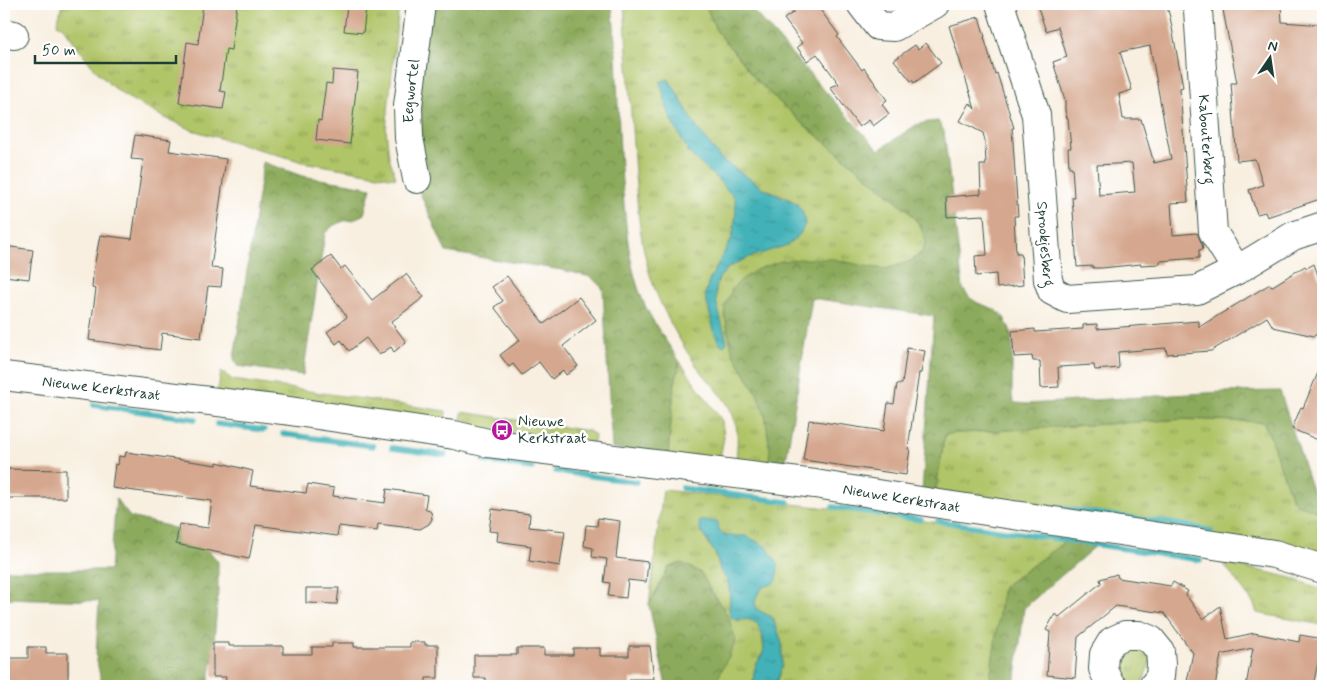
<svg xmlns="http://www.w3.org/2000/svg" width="1327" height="690" viewBox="0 0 1327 690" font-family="Mynerve,sans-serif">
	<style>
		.grass { fill: url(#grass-tufts); stroke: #68804e; fill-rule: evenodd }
		.forest { fill: url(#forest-crowns); stroke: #567448 }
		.water { fill: url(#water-ripples); stroke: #307876 }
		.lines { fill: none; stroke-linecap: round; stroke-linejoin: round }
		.stream { stroke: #42b2b8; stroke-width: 5.5 }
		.building { fill: #d5a78e; fill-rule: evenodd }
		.minor-casing { stroke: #40584e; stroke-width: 30 }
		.minor { stroke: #fff; stroke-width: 28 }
		.labels { text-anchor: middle; stroke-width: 5; stroke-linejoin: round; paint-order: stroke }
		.street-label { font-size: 15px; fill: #1f3d34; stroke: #fff }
		.poi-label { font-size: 15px; fill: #1f3d34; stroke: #fff; text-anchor: start }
	</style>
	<defs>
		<pattern id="grass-tufts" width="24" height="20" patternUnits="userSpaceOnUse" patternTransform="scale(1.25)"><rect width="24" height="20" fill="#b0c468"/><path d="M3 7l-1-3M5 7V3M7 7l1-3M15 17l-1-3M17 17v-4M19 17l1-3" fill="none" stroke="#8fa056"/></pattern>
		<pattern id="forest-crowns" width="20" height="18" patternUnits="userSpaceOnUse" patternTransform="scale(1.25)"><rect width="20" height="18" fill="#8caa5c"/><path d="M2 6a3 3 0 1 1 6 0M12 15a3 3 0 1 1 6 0" fill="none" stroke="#728c4d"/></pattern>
		<pattern id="water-ripples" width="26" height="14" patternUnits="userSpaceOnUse" patternTransform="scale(1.25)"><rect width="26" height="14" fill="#42b2b8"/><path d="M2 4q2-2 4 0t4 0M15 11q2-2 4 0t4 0" fill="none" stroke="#379296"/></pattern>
	</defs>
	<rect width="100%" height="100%" fill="#fff"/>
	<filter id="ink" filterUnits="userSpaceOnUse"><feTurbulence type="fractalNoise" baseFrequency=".02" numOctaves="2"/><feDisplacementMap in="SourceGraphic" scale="10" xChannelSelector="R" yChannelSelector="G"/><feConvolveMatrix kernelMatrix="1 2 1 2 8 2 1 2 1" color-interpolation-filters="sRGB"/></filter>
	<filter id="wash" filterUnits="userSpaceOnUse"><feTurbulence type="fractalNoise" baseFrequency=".0096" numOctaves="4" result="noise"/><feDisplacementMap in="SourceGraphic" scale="20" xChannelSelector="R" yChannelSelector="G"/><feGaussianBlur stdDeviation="1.12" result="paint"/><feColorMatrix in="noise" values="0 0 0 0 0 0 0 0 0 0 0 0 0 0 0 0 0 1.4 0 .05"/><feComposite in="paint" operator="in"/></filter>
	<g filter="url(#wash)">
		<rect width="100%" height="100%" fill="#f8efe0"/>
		<g class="grass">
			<polygon points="62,4 399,4 386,130 389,157 396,178 303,162 192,130 161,116 123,95 108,83 92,66 63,27 57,24"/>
			<path d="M624 4H705L716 30 758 82 802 123 908 210C915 219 927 232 925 244 924 258 897 268 885 269 880 269 874 267 869 267L729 337 733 353 757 393 765 414 771 450 768 470 735 466C737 451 739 435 735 421 729 399 709 383 696 365 684 348 673 329 664 310 638 259 637 199 633 144 630 97 627 50 624 4ZM668 79 673 86 697 128 721 159 763 188 784 196 796 203 803 213 805 224 800 234 788 245 747 257 729 267 719 278 716 288V301L727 342 724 346 715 334 705 295 709 281 732 238 736 215 735 198 715 177Z"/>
			<polygon points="680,362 722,421 724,437 719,463 668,456 674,387"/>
			<polygon points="221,372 233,380 446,411 445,426 217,396"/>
			<polygon points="462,412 589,431 595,435 593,445 461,428"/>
			<polygon points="1185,419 1263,422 1268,431 1297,504 1323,513 1323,562 935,494 945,434"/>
			<path d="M663 490 820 507 1067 540 1003 587 989 686H775L782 644 778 631 772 617 756 609C754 598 757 594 764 586L771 585 746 536H726L719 531 717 522 700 520 706 540 715 553 720 570 728 581 730 594 729 610 737 621 746 619 755 621 761 628 764 651 756 665 753 679 755 686H714L720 673 710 589 701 573 669 567 649 605Z"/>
			<polygon points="1222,562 1292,578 1318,588 1323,592 1323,625 1257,613 1254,604"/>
			<polygon points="1118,642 1155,650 1141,686 1125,686 1109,655"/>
		</g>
		<g class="forest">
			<path d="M421 4H612C619 70 617 138 624 204 627 237 630 270 643 301 652 322 667 342 680 362L674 387 668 456 612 448 603 289 591 277 562 270 446 252 416 184Z"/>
			<polygon points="705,4 747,4 859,129 879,150 916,125 928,122 938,121 944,131 963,289 970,298 978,303 994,309 1003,316 1010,329 1012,344 1012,398 1015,403 1028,404 1222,392 1280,391 1319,512 1297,504 1291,497 1268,431 1263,422 1185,419 945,434 935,494 922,492 934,316 812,298 784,473 768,470 770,450 765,414 757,393 733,353 725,318 725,306 732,289 741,280 758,269 781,261 802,259 833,259 869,267 886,269 911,261 923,252 926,242 921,227 908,210 802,123 758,82 716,30"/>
			<polygon points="263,162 302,176 362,186 371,188 364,214 353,220 344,221 334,225 325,233 303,375 238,366 234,359"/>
			<polygon points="116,499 130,517 168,526 200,539 218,562 218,591 213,656 208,686 102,686 96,656 99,601 4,598 4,570 110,570"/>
			<polygon points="1067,540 1098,544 1024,608 1015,686 989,686 1003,587"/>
			<polygon points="682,563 701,573 710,589 728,616 736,641 714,686 666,686 649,605 669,567"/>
		</g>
		<g class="water">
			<polygon points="668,79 673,86 697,128 721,159 763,188 796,203 803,213 805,224 800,234 788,245 747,258 729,267 719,278 716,288 716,301 727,342 724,346 719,343 715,334 705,295 709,281 732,238 736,215 735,198 715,177 689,153 670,117 660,82"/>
			<path d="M699 520 718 522 719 531 726 536H746L767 547 778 564 777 580 771 585 764 586C757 594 754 598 756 609L772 617 778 631 782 644V666L775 686H755C753 679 753 670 757 663 759 660 762 656 763 653 766 645 762 624 753 621 745 617 740 622 731 618L729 610 730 594 728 581 720 570 715 553 700 529Z"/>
		</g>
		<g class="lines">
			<g class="stream">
				<polyline points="4,393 8,394"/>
				<polyline points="94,405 195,419"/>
				<polyline points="217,424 264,430"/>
				<polyline points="283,434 373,446"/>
				<polyline points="392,448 445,455"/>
				<polyline points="484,461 532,468"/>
				<polyline points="556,471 636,482"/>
				<polyline points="682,488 788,502"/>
				<polyline points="833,507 921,520"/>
				<polyline points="1057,508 1183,525 1211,531"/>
				<polyline points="938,521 1200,560"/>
			</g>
		</g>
		<g id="blocks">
			<g class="building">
				<polygon points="203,4 237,4 231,50 226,49 220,91 226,92 223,109 179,103 187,42 198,44"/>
				<polygon points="788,4 816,4 839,35 837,37 862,70 864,68 887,100 882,104 889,114 873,126 869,120 859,127 830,87 839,84 817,54 807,61 797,47 802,43 784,19 794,12"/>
				<path d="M1051 4H1166L1170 17 1183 87 1180 88 1188 202 1171 203 1173 235 1197 233 1202 244 1203 249 1199 250V258L1160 261V264L1141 265V264L1102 268H1093V266L1077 267 1072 197H1074L1072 167H1069L1068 148H1071L1068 118H1067L1065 110V100L1053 62 1067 57 1058 27 1046 31 1038 8ZM1150 46 1171 159 1154 163 1141 119H1123L1119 94 1132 90 1120 52ZM1132 163 1135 192 1099 195 1097 165Z"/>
				<polygon points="347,5 366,7 363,33 344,31"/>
				<polygon points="1247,5 1248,9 1281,6 1282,22 1323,25 1323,198 1267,217 1265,212 1257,214 1249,190 1263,185 1255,159 1237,161 1231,83 1237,83 1223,10"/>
				<polygon points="979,17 985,37 984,37 995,74 997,73 1014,128 1012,128 1018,216 1014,216 1016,253 1021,253 1023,285 997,288 996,274 976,276 975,256 987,255 984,215 947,217 946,197 981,194 980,165 986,165 985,141 983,133 960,121 970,103 975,109 949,26"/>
				<polygon points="926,43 941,63 914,83 912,80 911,81 894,60 915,45 918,49"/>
				<polygon points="333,70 358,72 350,144 316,140 318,120 321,121 326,83 332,84"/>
				<polygon points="135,135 171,140 169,151 226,159 211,268 223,269 221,287 208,286 201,338 162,333 160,350 89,340 96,289 92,288 93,273 100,235 132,239 143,160 131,159"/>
				<polygon points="4,246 33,250 29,279 4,276"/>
				<polygon points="331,256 341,269 345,266 372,300 406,274 424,297 391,322 406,342 394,352 391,347 379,355 366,338 349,351 341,340 336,344 327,332 347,317 312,270"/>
				<polygon points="1314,264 1319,278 1323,277 1323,329 1314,336 1273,327 1267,317 1211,351 1167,354 1166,348 1118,352 1119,368 1095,370 1094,365 1058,367 1059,387 1041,388 1040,361 1033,361 1032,356 1014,357 1012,331 1035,329 1035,332 1083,329 1083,325 1097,324 1097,329 1199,321 1199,327 1270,284 1271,287 1305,266 1307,268"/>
				<polygon points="507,276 544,324 579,297 596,320 563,346 578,366 566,375 563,370 552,379 539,362 522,375 513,364 509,367 500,355 520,340 494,307 503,301 492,287"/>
				<polygon points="907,348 925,351 921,373 919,373 914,407 908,449 910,449 906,475 803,460 809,420 884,431 888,403 894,404 897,384 902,384"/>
				<polygon points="1323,361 1323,442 1292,429 1301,407 1303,408"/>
				<polygon points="126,452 217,465 217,462 253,471 250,486 306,493 308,484 334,488 333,496 385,503 387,489 427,495 425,508 431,512 432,519 429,524 420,529 378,524 377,531 339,526 337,536 256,525 249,559 176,544 179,524 208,528 212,501 112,488 115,464 118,465 119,456 125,457"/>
				<polygon points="4,469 66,470 66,498 4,498"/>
				<polygon points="492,509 530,514 529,527 565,531 560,566 529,561 531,546 497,541 498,532 489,531"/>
				<polygon points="598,518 620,521 616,558 648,562 646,582 628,580 626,598 608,596 610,583 604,582 607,559 592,557 593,548 584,546 586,525 597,526"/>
				<polygon points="1117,574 1118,578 1144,582 1171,586 1173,582 1188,591 1186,595 1203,619 1220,606 1227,639 1254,633 1299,642 1300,635 1323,639 1313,686 1246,686 1253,648 1221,655 1215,686 1186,686 1193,653 1164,613 1116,606 1078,637 1075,678 1047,675 1050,632 1046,630 1055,614 1059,617 1101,583 1100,579"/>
				<polygon points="306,588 339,588 337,604 306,603"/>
				<polygon points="410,642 425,642 425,645 438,645 438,678 426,678 426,686 225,685 226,677 213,677 213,643 229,643 229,646 283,646 283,654 312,654 312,647 332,647 332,643 354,643 354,647 410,647"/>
				<polygon points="629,646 650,646 654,679 630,679 630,686 486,686 486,678 474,678 474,655 517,655 517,648 544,648 544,655 573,655 573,648 600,648 600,656 629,656"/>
				<polygon points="28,647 46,647 46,653 68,653 68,686 4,686 4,658 28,658"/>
			</g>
		</g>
	</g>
	<g filter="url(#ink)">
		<use href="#blocks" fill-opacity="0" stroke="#40584e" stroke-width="1"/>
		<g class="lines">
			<g class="minor-casing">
				<g id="minor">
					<polyline points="861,4 878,26 894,27 935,4"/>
					<path id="s1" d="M1000 4 1036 115 1048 280 1052 291 1067 299 1197 290 1237 270 1293 236 1323 226"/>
					<path id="s2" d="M1196 4 1198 10 1213 232 1237 270"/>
					<polyline points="4,33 14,35"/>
					<path id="s3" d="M417 179 409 138 408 106 421 4"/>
					<path id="s4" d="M4 376 283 410 454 435 488 443 815 484 933 503 1274 554 1323 569"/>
					<polyline points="1112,686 1110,684 1103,669 1104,654 1112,641 1125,635 1139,635 1151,640 1160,651 1161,664 1160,677 1153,686"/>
				</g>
			</g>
			<use href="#minor" class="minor"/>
		</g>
	</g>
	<defs>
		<g id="bus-disc" transform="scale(1.125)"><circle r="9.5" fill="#b5179e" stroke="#fff"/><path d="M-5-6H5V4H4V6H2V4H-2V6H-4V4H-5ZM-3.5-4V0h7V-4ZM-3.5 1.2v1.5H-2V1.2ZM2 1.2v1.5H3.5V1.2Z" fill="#fff"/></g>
	</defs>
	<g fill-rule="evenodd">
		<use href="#bus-disc" x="502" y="430"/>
	</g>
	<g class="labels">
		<g class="street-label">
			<text dy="5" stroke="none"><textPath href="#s3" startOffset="89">Eegwortel</textPath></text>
			<text dy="5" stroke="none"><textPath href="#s2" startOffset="136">Kabouterberg</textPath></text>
			<text dy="5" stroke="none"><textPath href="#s1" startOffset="246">Sprookjesberg</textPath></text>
			<text dy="5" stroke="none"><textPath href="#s4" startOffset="98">Nieuwe Kerkstraat</textPath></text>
			<text dy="5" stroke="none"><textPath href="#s4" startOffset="906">Nieuwe Kerkstraat</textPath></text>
		</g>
		<g class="poi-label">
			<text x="518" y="426">Nieuwe<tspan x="518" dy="17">Kerkstraat</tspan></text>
		</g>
	</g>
	<rect width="1327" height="690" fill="none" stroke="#fff" stroke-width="20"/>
	<g transform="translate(1270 58) rotate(13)" stroke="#ffffff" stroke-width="4" paint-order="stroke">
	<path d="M0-4L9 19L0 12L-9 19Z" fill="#1f3d34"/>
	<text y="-8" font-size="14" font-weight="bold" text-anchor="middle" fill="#1f3d34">N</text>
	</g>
	<path d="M35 55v8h141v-8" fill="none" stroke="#1f3d34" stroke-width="2.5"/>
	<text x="42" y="55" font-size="15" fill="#1f3d34" stroke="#ffffff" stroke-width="4" paint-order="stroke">50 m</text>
</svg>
